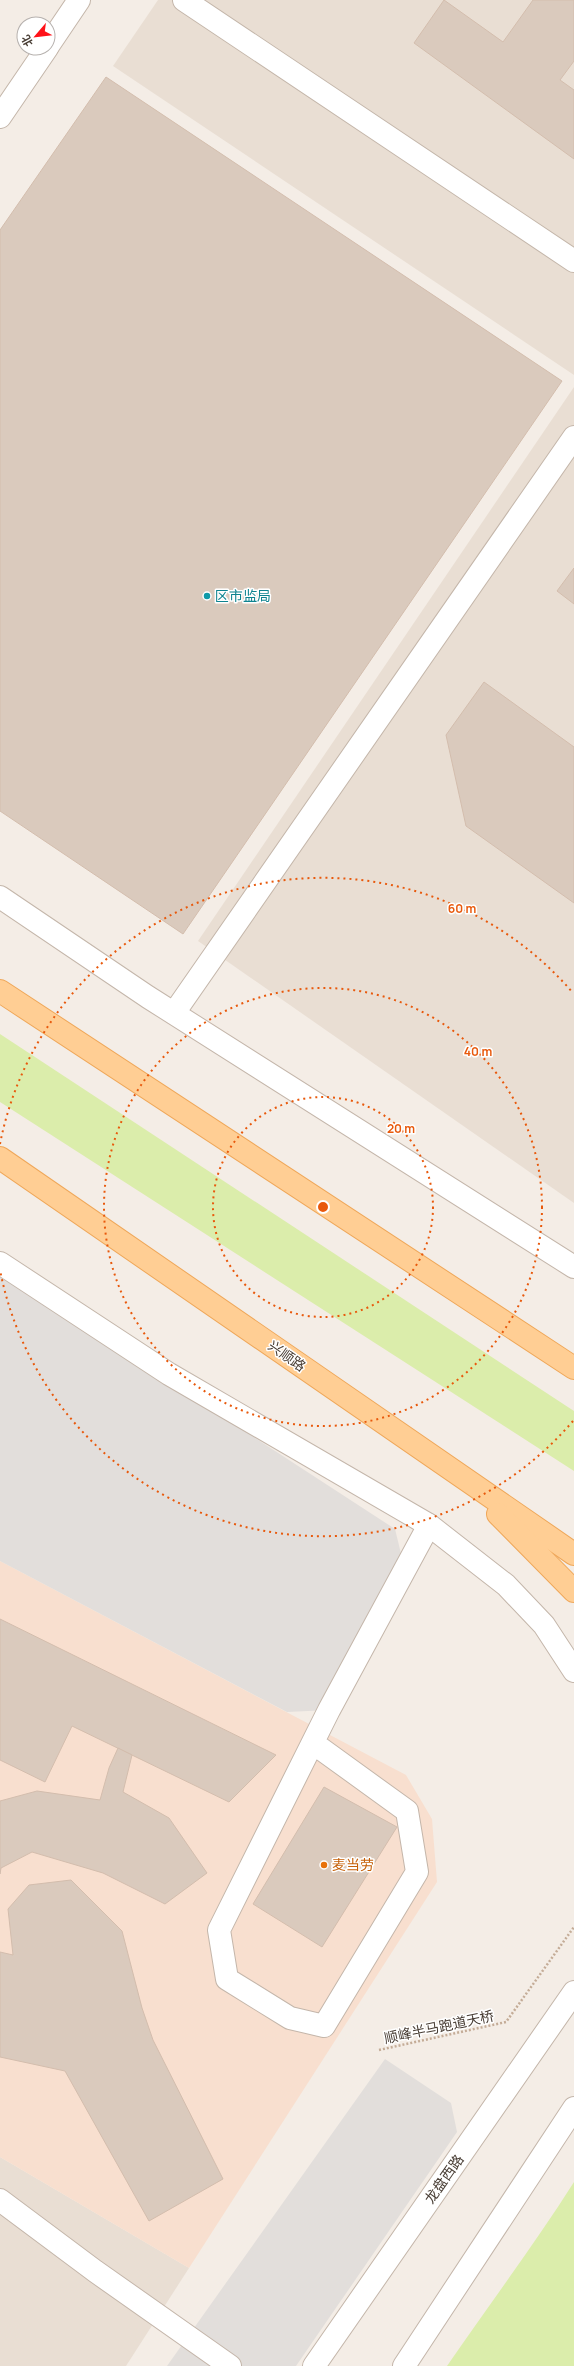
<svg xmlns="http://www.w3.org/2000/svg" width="574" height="2366" viewBox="0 0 574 2366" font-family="Manrope,'Noto Sans SC',sans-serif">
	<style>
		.residential { fill: #e9ded3 }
		.commercial { fill: #f8dfcf }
		.green { fill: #dbedab }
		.parking { fill: #e2dedb }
		.building { fill: #dacabd; stroke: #d3bdad }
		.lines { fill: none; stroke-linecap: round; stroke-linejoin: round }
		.minor-casing { stroke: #c4b6aa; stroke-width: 24 }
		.major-casing { stroke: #efa759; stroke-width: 24 }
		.path { stroke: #c4ac97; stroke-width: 2.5; stroke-dasharray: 2 2; stroke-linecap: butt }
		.minor { stroke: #fff; stroke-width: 22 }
		.major { stroke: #ffce94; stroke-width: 22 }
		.ring { fill: none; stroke: #e8590c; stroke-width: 2; stroke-dasharray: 2 4 }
		.culture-dot { fill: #0f9aa8; stroke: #fff; stroke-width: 1.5 }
		.food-dot { fill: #e8710a; stroke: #fff; stroke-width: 1.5 }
		.labels { text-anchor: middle; stroke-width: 3; stroke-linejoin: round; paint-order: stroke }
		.culture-label { font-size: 14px; fill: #0d838f; stroke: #fff; text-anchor: start }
		.street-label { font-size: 14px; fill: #483d34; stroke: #fff }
		.food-label { font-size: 14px; fill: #c56008; stroke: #fff; text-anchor: start }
		.centre { fill: #e8590c; stroke: #fff; stroke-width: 2 }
		.ring-label { font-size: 12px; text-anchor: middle; font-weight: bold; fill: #e8590c; stroke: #fff; stroke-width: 3; stroke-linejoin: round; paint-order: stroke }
	</style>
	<rect width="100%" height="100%" fill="#f4ede6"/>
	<g class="residential">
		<polygon points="158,0 574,0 574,375 113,66"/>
		<polygon points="574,387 574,1203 198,941"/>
		<polygon points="0,2157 189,2268 126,2366 0,2366"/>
	</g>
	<polygon class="commercial" points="0,1561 406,1775 432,1819 437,1882 189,2268 0,2157"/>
	<g class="green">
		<polygon points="0,1034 574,1411 574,1471 0,1102"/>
		<path d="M574 2182V2366H447C489 2305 534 2245 574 2182Z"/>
	</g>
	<g class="parking">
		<polygon points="0,1272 395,1529 405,1570 329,1710 287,1712 0,1561"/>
		<polygon points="385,2059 451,2103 457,2132 296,2366 167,2366"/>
	</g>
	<g class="building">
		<polygon points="444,0 503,42 533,0 574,0 574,61 560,80 574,90 574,159 414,43"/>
		<polygon points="106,77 562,381 183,934 0,811 0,230"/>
		<polygon points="574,568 574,604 557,591"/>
		<polygon points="484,682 574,747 574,903 466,826 446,735"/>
		<polygon points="0,1619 276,1755 229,1802 72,1726 45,1782 0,1760"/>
		<polygon points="118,1748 132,1755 123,1792 169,1818 207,1873 165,1904 103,1873 32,1852 1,1868 0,1874 0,1801 37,1791 100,1800 109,1768"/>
		<polygon points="324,1787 397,1827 322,1947 253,1904"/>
		<polygon points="71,1880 122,1931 142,2008 153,2040 223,2179 149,2221 65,2071 0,2057 0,1952 13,1955 8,1909 29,1885"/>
	</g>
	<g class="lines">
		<g class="minor-casing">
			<g id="minor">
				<polyline points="184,0 574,261"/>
				<polyline points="48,46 79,0"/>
				<polyline points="0,117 47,48"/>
				<polyline points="0,897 148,997 574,1267"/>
				<polyline points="174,1013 574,437"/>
				<polyline points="0,1263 169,1374 429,1525 506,1585 544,1625 574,1671"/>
				<polyline points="313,1743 407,1811 417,1872 324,2026 290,2018 227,1979 219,1930 329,1710 429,1525"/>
				<polyline points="0,2200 95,2271 230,2366"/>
				<polyline points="314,2366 574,1992"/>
				<polyline points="404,2366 574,2108"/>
			</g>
		</g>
		<g class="major-casing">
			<g id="major">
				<polyline points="0,991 574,1368"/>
				<polyline points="0,1158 574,1554"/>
				<polyline points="498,1514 574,1591"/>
			</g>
		</g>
		<polyline class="path" points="379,2050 506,2022 574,1927"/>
		<use href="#minor" class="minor"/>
		<use href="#major" class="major"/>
	</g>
	<g class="ring">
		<circle cx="323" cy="1207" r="110"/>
		<circle cx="323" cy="1207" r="219"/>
		<path d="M573 1421A329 329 0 0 1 0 1270M0 1144A329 329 0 0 1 573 993"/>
	</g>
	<circle class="culture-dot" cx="207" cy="596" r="4"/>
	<circle class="food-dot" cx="324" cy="1865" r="4"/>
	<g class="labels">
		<g class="culture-label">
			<text x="215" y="601">区市监局</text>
		</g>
		<g class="street-label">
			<text transform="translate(287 1356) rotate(35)" y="5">兴顺路</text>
			<text transform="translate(439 2027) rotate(-12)" y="5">顺峰半马跑道天桥</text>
			<text transform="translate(444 2179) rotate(-55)" y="5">龙盘西路</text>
		</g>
		<g class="food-label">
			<text x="332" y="1870">麦当劳</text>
		</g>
	</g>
	<circle cx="323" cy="1207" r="6" class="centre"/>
	<g class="ring-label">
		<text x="462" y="913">60 m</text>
		<text x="478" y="1056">40 m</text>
		<text x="401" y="1133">20 m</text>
	</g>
	<g transform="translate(36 36) rotate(242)"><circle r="19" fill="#ffffff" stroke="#b6b1ae"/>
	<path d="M0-3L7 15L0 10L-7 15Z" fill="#ff1219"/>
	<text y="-6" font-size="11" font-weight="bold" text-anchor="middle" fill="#483d34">北</text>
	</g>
</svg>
